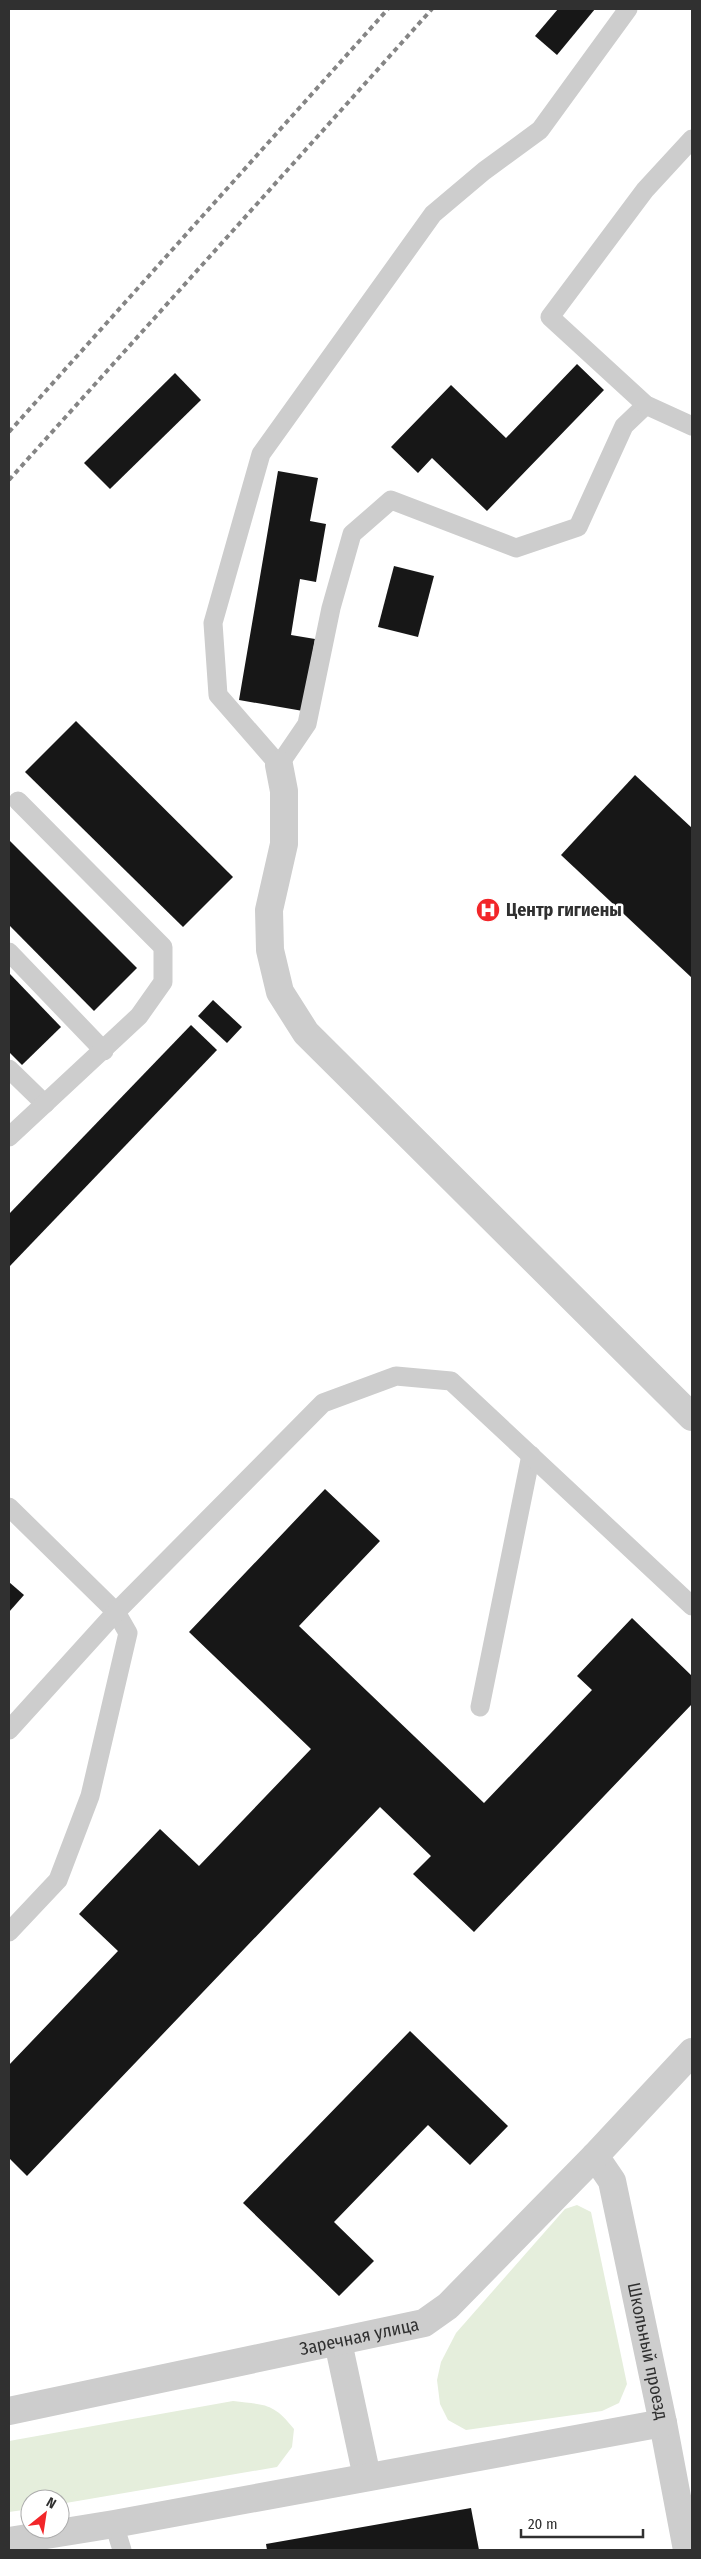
<svg xmlns="http://www.w3.org/2000/svg" width="701" height="2559" viewBox="0 0 701 2559" font-family="'Fira Sans Condensed',sans-serif">
	<style>
		.green { fill: #e5eedc }
		.building { fill: #171717 }
		.lines { fill: none; stroke-linecap: round; stroke-linejoin: round }
		.lane { stroke: #cdcdcd; stroke-width: 19 }
		.street { stroke: #cdcdcd; stroke-width: 28 }
		.rail { stroke: #858585; stroke-width: 4; stroke-dasharray: 5 4; stroke-linecap: butt }
		.labels { text-anchor: middle; stroke-width: 5; stroke-linejoin: round; paint-order: stroke }
		.poi-label { font-size: 18px; font-weight: bold; fill: #303030; stroke: #fff; text-anchor: start }
		.street-label { font-size: 18px; fill: #303030; stroke: #fff }
	</style>
	<rect width="100%" height="100%" fill="#fff"/>
	<g class="green">
		<polygon points="577,2205 591,2212 627,2384 619,2403 602,2411 466,2430 448,2420 440,2404 437,2380 441,2362 456,2333 565,2209"/>
		<path d="M233 2401C265 2405 273 2402 294 2429L292 2447 277 2467 60 2504V2499H30V2509L9 2512V2441Z"/>
	</g>
	<g class="building">
		<polygon points="558,9 595,9 557,55 535,36"/>
		<polygon points="577,364 604,390 487,511 432,458 418,473 391,447 451,385 506,438"/>
		<polygon points="175,373 201,400 110,489 84,463"/>
		<polygon points="278,471 318,478 310,521 326,524 316,582 300,579 291,635 315,639 303,711 239,700"/>
		<polygon points="394,566 434,576 418,637 378,627"/>
		<polygon points="76,721 233,877 183,927 25,772"/>
		<polygon points="635,775 692,828 692,978 561,855"/>
		<polygon points="9,840 137,968 94,1011 9,925"/>
		<polygon points="9,973 61,1027 22,1065 9,1052"/>
		<polygon points="213,1000 242,1027 227,1043 198,1016"/>
		<polygon points="191,1025 217,1050 9,1267 9,1214"/>
		<polygon points="325,1489 380,1541 299,1626 484,1803 592,1690 577,1676 632,1618 692,1676 692,1704 474,1932 413,1874 431,1856 380,1807 27,2176 9,2158 9,2065 118,1951 79,1914 160,1829 199,1866 311,1749 189,1632"/>
		<polygon points="9,1582 24,1595 9,1612"/>
		<polygon points="410,2031 508,2126 470,2165 428,2125 334,2222 374,2261 339,2296 243,2203"/>
		<polygon points="471,2508 479,2550 267,2550 266,2544"/>
	</g>
	<g class="lines">
		<g class="lane">
			<polyline points="628,9 540,130 484,171 433,214 261,454 213,623 218,695 279,765 307,724 331,608 352,534 391,500 516,548 578,527 624,426 646,405"/>
			<polyline points="692,139 645,190 550,317 646,405 692,426"/>
			<polyline points="9,952 104,1051"/>
			<polyline points="9,1069 45,1104"/>
			<polyline points="9,1137 139,1016 163,982 163,947 18,801"/>
			<polyline points="9,1507 116,1612 128,1633 90,1796 58,1880 9,1932"/>
			<polyline points="480,1707 531,1455"/>
			<polyline points="9,1730 116,1612 323,1403 396,1376 451,1381 692,1606"/>
			<polyline points="114,2524 122,2550"/>
		</g>
		<g class="street">
			<polyline points="279,765 284,791 284,844 269,910 270,950 280,992 306,1033 692,1417"/>
			<path id="s1" d="M595 2156 612 2181 663 2423 687 2550"/>
			<polyline points="338,2342 367,2477"/>
			<path id="s2" d="M9 2411 424 2323 448 2306 595 2156 692 2052"/>
			<polyline points="9,2541 114,2524 663,2423"/>
		</g>
		<g class="rail">
			<polyline points="9,432 388,9"/>
			<polyline points="9,480 432,9"/>
		</g>
	</g>
	<defs>
		<g id="hospital-disc" transform="scale(1.25)"><circle r="9.5" fill="#f22629" stroke="#fff"/><path d="M-5-5h3v3.5h4V-5h3V5h-3V1.5h-4V5h-3Z" fill="#fff"/></g>
	</defs>
	<g fill-rule="evenodd">
		<use href="#hospital-disc" x="488" y="910"/>
	</g>
	<g class="labels">
		<g class="poi-label">
			<text x="506" y="916">Центр гигиены</text>
		</g>
		<g class="street-label">
			<text dy="6" stroke="none"><textPath href="#s2" startOffset="358">Заречная улица</textPath></text>
			<text dy="6" stroke="none"><textPath href="#s1" startOffset="204">Школьный проезд</textPath></text>
		</g>
	</g>
	<rect width="701" height="2559" fill="none" stroke="#303030" stroke-width="20"/>
	<g transform="translate(45 2514) rotate(30)"><circle r="24" fill="#ffffff" stroke="#acacac"/>
	<path d="M0-4L9 19L0 12L-9 19Z" fill="#f22629"/>
	<text y="-8" font-size="14" font-weight="bold" text-anchor="middle" fill="#303030">N</text>
	</g>
	<path d="M521 2529v8h122v-8" fill="none" stroke="#303030" stroke-width="2.5"/>
	<text x="528" y="2529" font-size="15" fill="#303030" stroke="#ffffff" stroke-width="4" paint-order="stroke">20 m</text>
</svg>
